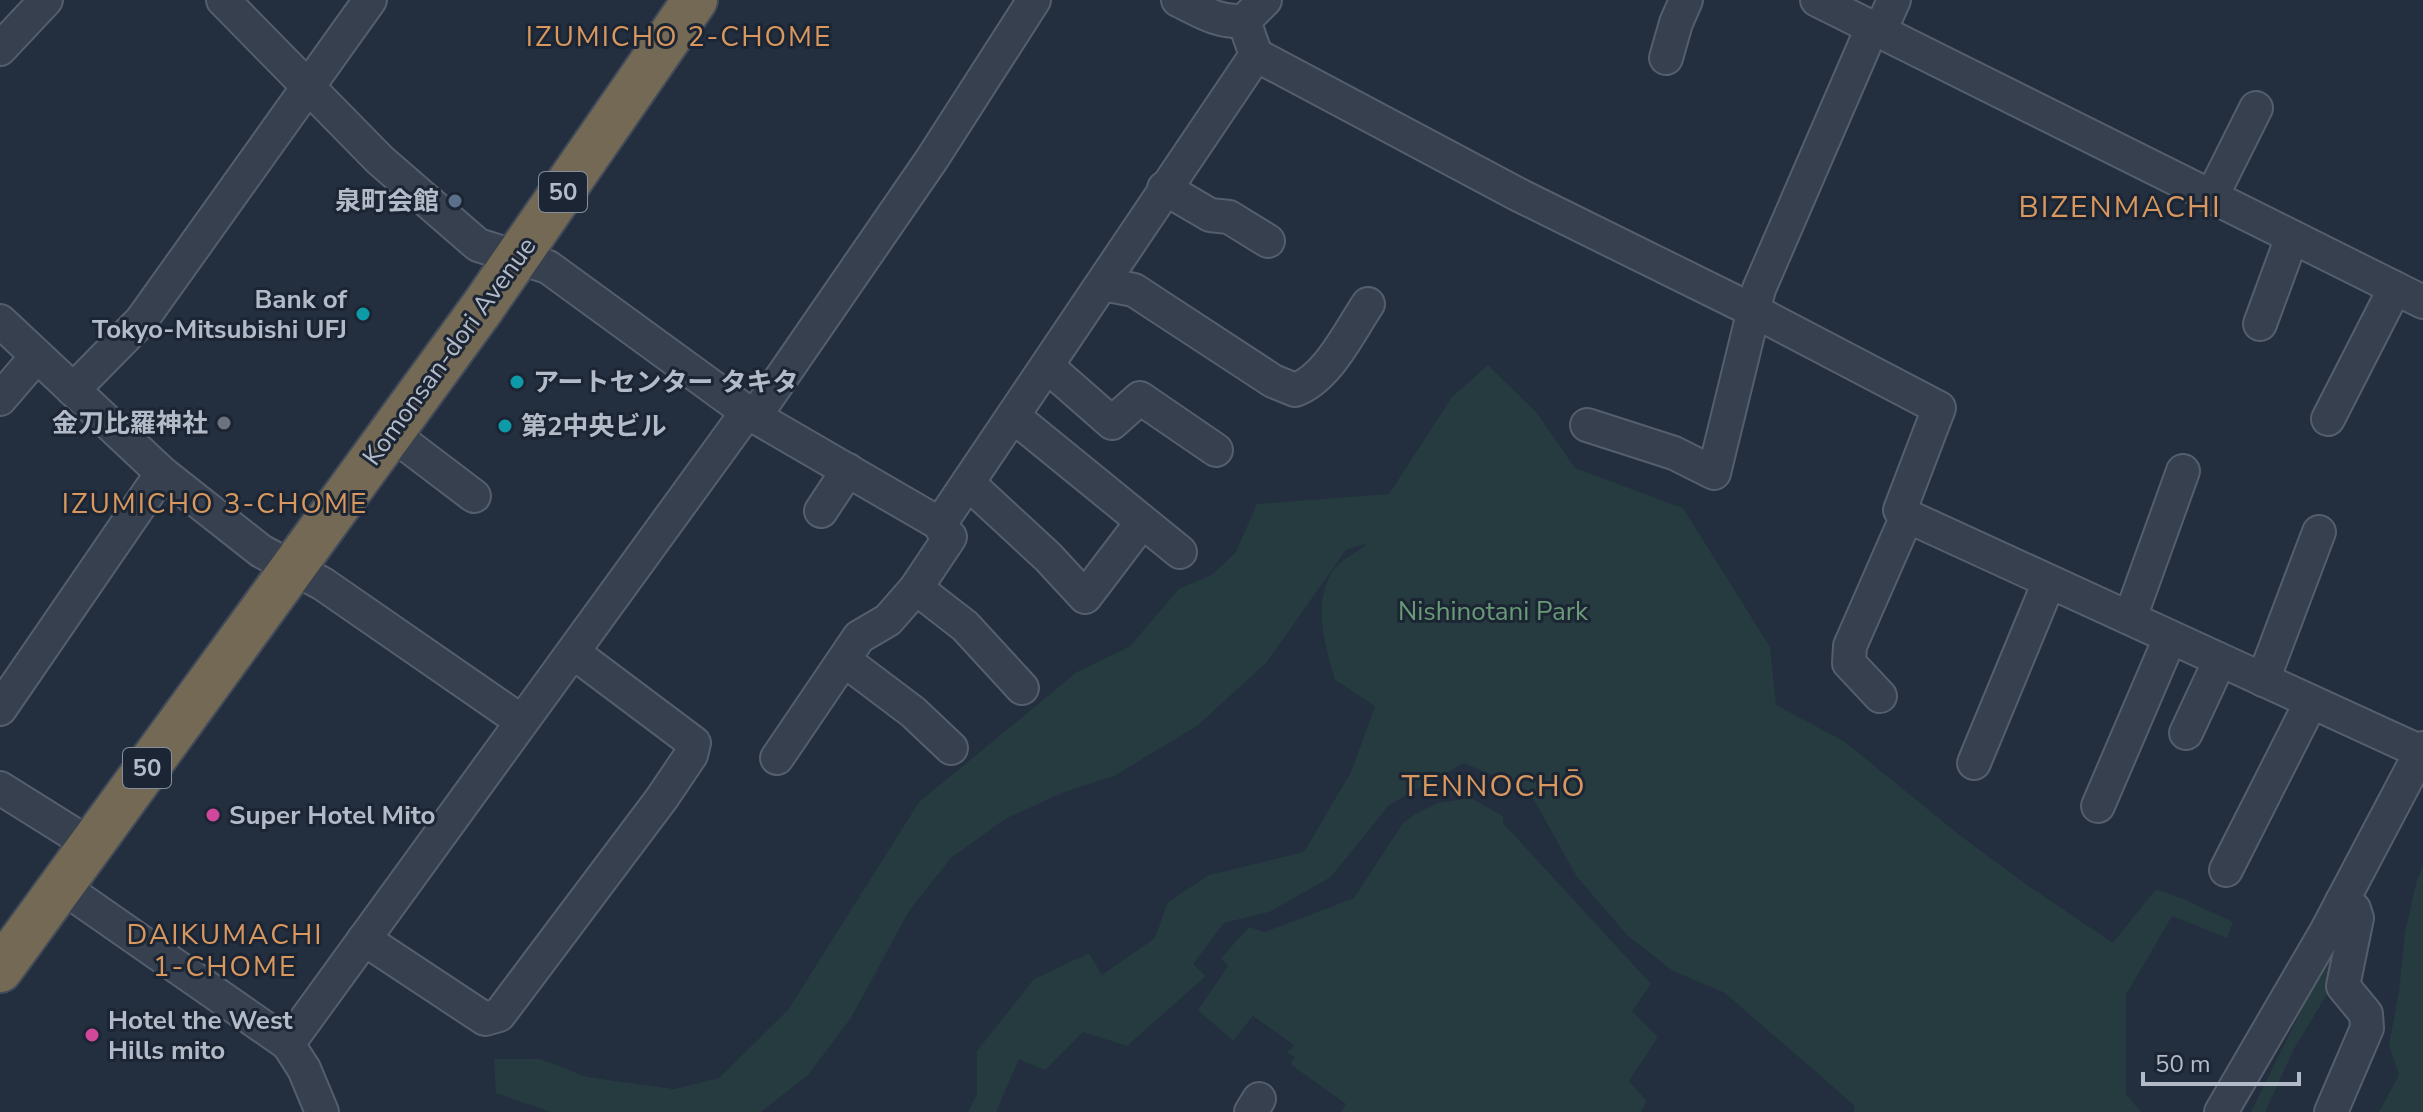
<svg xmlns="http://www.w3.org/2000/svg" width="2423" height="1112" viewBox="0 0 2423 1112" font-family="'Nunito Sans','Noto Sans JP',sans-serif">
	<style>
		.green { fill: #253b3f }
		.lines { fill: none; stroke-linecap: round; stroke-linejoin: round }
		.minor-casing { stroke: #555e6c; stroke-width: 36 }
		.highway-casing { stroke: #424b59; stroke-width: 48 }
		.minor { stroke: #37404e; stroke-width: 32 }
		.highway { stroke: #746954; stroke-width: 44 }
		.service-dot { fill: #5c6f8a; stroke: #1c2533; stroke-width: 3 }
		.culture-dot { fill: #0f9aa8; stroke: #1c2533; stroke-width: 3 }
		.worship-dot { fill: #6b7280; stroke: #1c2533; stroke-width: 3 }
		.hotel-dot { fill: #d1479c; stroke: #1c2533; stroke-width: 3 }
		.labels { text-anchor: middle; stroke-width: 6; stroke-linejoin: round; paint-order: stroke }
		.shield { fill: #1c2533; stroke: #868e9c; stroke-width: 2 }
		.shield-label { font-size: 24px; font-weight: bold; fill: #b3bbc9 }
		.poi-label { font-size: 26px; font-weight: bold; fill: #b3bbc9; stroke: #1c2533; text-anchor: start }
		.street-label { font-size: 26px; fill: #b3bbc9; stroke: #1c2533 }
		.park-label { font-size: 26px; fill: #699b77; stroke: #1c2533 }
		.neighbourhood-label { font-size: 28px; letter-spacing: 2px; fill: #d8985f; stroke: #1c2533 }
		.quarter-label { font-size: 30px; letter-spacing: 2px; fill: #d8985f; stroke: #1c2533 }
	</style>
	<rect width="100%" height="100%" fill="#232e3e"/>
	<g class="green">
		<path d="M1488 365 1537 413 1575 468 1683 508 1770 647 1776 705 1845 742 1962 837 2030 887 2113 943 2156 889 2181 898 2233 922 2227 938 2172 916 2126 995V1094L2141 1112H1853L1855 1106 1725 993 1673 971 1628 936 1577 877 1529 791 1464 763 1389 805 1331 877 1269 912 1224 923 1193 964 1206 976 1127 1046 1083 1032 1045 1070 1019 1059 996 1112H968L977 1094V1051L1034 979 1089 953 1102 975 1155 938 1168 902 1209 875 1304 852 1351 772 1375 706 1335 680C1325 645 1311 603 1334 569 1342 559 1360 551 1368 543L1346 550 1266 663 1197 726 1114 776 1064 792 1005 819 951 858 909 911 851 1018 808 1075 761 1112H551L496 1093 494 1059H540L587 1077 674 1089 719 1078 788 1010 919 802 1077 672 1129 647 1179 589 1213 574 1236 552 1257 504 1389 494 1452 397Z"/>
		<polygon points="1471,798 1503,816 1503,823 1651,984 1632,1011 1658,1037 1629,1081 1647,1101 1641,1112 1341,1112 1346,1104 1290,1064 1295,1057 1287,1053 1294,1045 1253,1016 1233,1041 1198,1010 1228,966 1221,958 1249,927 1265,932 1354,898 1403,823 1415,814 1438,803"/>
		<polygon points="2423,867 2423,1112 2379,1112 2399,1075 2389,1045 2399,991 2405,933 2417,879"/>
		<polygon points="2338,935 2335,981 2294,1049 2265,1112 2251,1112"/>
	</g>
	<g class="lines">
		<g class="minor-casing">
			<g id="minor">
				<polyline points="223,0 380,160 478,245 548,267 747,412 940,524 1256,55"/>
				<path d="M1178 0C1201 11 1218 23 1244 21L1265 0"/>
				<polyline points="1817,0 2423,302"/>
				<polyline points="1244,21 1256,55 1521,196 1754,311 1939,408 1900,510 1907,516 2421,752"/>
				<polyline points="0,49 46,0"/>
				<polyline points="1666,58 1676,23 1686,0"/>
				<polyline points="1164,188 1210,215 1229,217 1268,241"/>
				<polyline points="2212,196 2256,108"/>
				<path d="M1103 284 1134 290 1273 381 1295 390C1328 378 1349 332 1368 304"/>
				<polyline points="0,321 162,473 261,551 323,584 521,721"/>
				<polyline points="2260,324 2292,237"/>
				<polyline points="1047,366 1112,423 1140,398 1216,450"/>
				<polyline points="73,390 141,321 370,0"/>
				<polyline points="0,399 37,356"/>
				<polyline points="755,416 932,159 1034,0"/>
				<polyline points="1013,416 1180,552"/>
				<polyline points="2328,419 2395,288"/>
				<polyline points="1587,425 1674,453 1714,473 1759,289 1872,28 1884,22 1894,0"/>
				<polyline points="391,433 474,496"/>
				<polyline points="968,483 1048,557 1085,597 1142,522"/>
				<polyline points="821,511 848,470"/>
				<polyline points="940,524 943,531 950,537 916,588 965,626 1022,688"/>
				<polyline points="2130,618 2183,471"/>
				<polyline points="844,660 913,712 951,748"/>
				<polyline points="2263,680 2319,532"/>
				<polyline points="1880,696 1849,663 1850,646 1907,516"/>
				<polyline points="0,709 162,473"/>
				<polyline points="2186,733 2220,660"/>
				<polyline points="777,758 859,637 888,620 916,588"/>
				<polyline points="1974,763 2049,582"/>
				<polyline points="0,788 91,845"/>
				<polyline points="2098,806 2170,638"/>
				<polyline points="2226,870 2311,702"/>
				<polyline points="61,886 288,1044 304,1069 322,1112"/>
				<polyline points="364,939 485,1019 499,1015 662,798 691,755 694,743 574,653"/>
				<polyline points="288,1044 747,412"/>
				<polyline points="1251,1112 1259,1099"/>
				<polyline points="2221,1112 2327,930 2423,748"/>
				<polyline points="2331,1112 2367,1028 2366,1014 2343,986 2357,918 2354,909 2342,901"/>
			</g>
		</g>
		<g class="highway-casing">
			<polyline id="highway" points="0,970 482,308 695,0"/>
		</g>
		<use href="#minor" class="minor"/>
		<use href="#highway" class="highway"/>
	</g>
	<circle class="service-dot" cx="455" cy="201" r="8"/>
	<g class="culture-dot">
		<circle cx="363" cy="314" r="8"/>
		<circle cx="517" cy="382" r="8"/>
		<circle cx="505" cy="426" r="8"/>
	</g>
	<circle class="worship-dot" cx="224" cy="423" r="8"/>
	<g class="hotel-dot">
		<circle cx="213" cy="815" r="8"/>
		<circle cx="92" cy="1035" r="8"/>
	</g>
	<g class="labels">
		<g class="shield">
			<rect x="539" y="172" width="48" height="40" rx="6"/>
			<rect x="123" y="748" width="48" height="40" rx="6"/>
		</g>
		<g class="shield-label">
			<text x="563" y="200">50</text>
			<text x="147" y="776">50</text>
		</g>
		<g class="poi-label">
			<text x="439" y="210" text-anchor="end">泉町会館</text>
			<text x="347" y="308" text-anchor="end">Bank of<tspan x="347" dy="30">Tokyo-Mitsubishi UFJ</tspan></text>
			<text x="533" y="391">アートセンター タキタ</text>
			<text x="208" y="432" text-anchor="end">金刀比羅神社</text>
			<text x="521" y="435">第2中央ビル</text>
			<text x="229" y="824">Super Hotel Mito</text>
			<text x="108" y="1029">Hotel the West<tspan x="108" dy="30">Hills mito</tspan></text>
		</g>
		<g class="street-label">
			<text transform="translate(449 351) rotate(-54)" y="9">Komonsan-dori Avenue</text>
		</g>
		<g class="park-label">
			<text x="1493" y="620">Nishinotani Park</text>
		</g>
		<g class="neighbourhood-label">
			<text x="679" y="46">IZUMICHO 2-CHOME</text>
			<text x="215" y="513">IZUMICHO 3-CHOME</text>
			<text x="225" y="944">DAIKUMACHI<tspan x="225" dy="32">1-CHOME</tspan></text>
		</g>
		<g class="quarter-label">
			<text x="2120" y="217">BIZENMACHI</text>
			<text x="1494" y="796">TENNOCHŌ</text>
		</g>
	</g>
	<path d="M2143 1072v12h156v-12" fill="none" stroke="#b3bbc9" stroke-width="4"/>
	<text x="2155" y="1072" font-size="24" fill="#b3bbc9" stroke="#1c2533" stroke-width="6" paint-order="stroke">50 m</text>
</svg>
